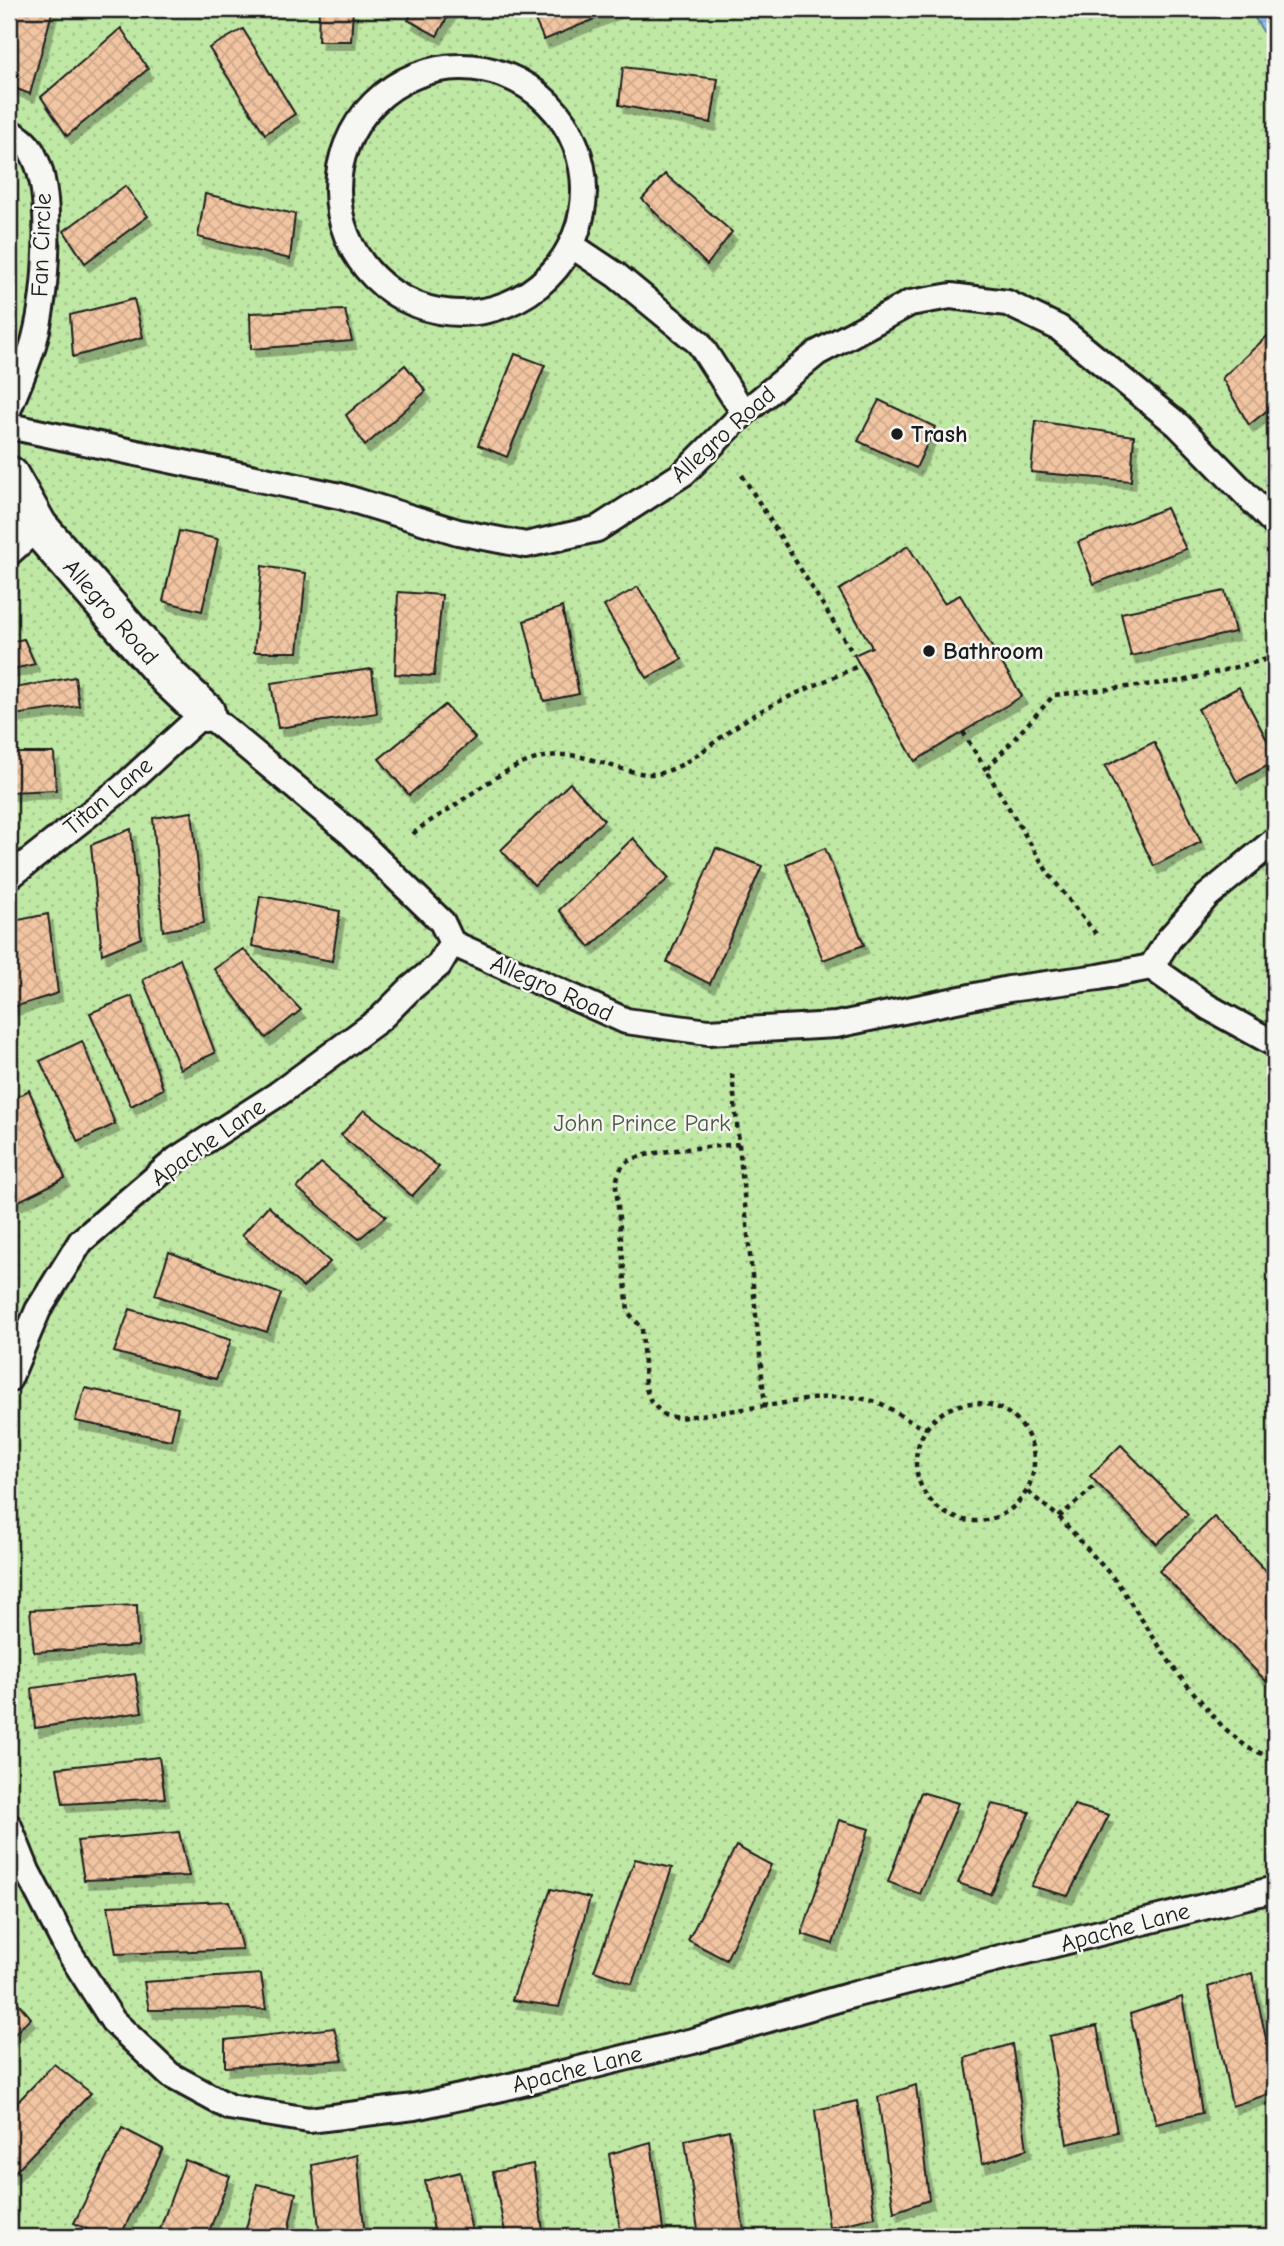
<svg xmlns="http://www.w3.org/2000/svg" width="1284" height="2246" viewBox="0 0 1284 2246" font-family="'Comic Neue',sans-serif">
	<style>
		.park { fill: url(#park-dots); stroke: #6e8260; stroke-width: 2 }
		.water { fill: url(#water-rules); stroke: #617f98; stroke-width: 2 }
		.building { fill: url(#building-cross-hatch); stroke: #1c1c1c; stroke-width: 2; filter: url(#shadow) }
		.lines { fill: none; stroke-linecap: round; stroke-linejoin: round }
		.service-casing { stroke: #1c1c1c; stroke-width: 30 }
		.minor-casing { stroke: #1c1c1c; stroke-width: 44 }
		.path { stroke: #1c1c1c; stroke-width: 4.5; stroke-dasharray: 5 5; stroke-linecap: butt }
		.service { stroke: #f6f6f2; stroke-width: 24 }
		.minor { stroke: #f6f6f2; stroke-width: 38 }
		.poi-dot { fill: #1c1c1c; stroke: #f6f6f2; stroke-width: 2.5 }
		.labels { text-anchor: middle; stroke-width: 5; stroke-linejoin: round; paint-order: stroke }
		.street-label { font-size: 24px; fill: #1c1c1c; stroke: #f6f6f2 }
		.poi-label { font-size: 24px; font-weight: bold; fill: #1c1c1c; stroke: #f6f6f2; text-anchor: start }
		.park-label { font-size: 24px; fill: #4d5945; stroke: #f6f6f2 }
	</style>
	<defs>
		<pattern id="park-dots" width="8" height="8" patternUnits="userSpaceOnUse" patternTransform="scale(1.75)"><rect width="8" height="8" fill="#bfe8a4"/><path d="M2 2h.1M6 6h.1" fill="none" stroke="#a4c68d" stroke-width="1.8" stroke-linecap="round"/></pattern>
		<pattern id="water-rules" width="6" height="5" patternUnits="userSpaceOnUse" patternTransform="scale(1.75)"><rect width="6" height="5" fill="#8fc1eb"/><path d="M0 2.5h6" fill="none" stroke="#7ba5c9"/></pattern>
		<pattern id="building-cross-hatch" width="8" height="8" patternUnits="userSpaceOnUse" patternTransform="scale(1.75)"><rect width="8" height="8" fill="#f2c5a2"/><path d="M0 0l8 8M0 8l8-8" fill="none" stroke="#cfa98b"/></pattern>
		<filter id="shadow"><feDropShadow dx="4.5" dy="8" stdDeviation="0" flood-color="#0004"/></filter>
	</defs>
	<rect width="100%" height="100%" fill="#f6f6f2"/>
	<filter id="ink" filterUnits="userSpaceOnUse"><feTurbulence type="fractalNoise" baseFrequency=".0143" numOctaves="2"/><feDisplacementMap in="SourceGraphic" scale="14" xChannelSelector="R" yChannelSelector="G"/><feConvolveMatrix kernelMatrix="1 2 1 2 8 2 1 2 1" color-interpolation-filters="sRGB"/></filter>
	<g filter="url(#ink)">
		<rect class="park" x="9" y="9" width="1266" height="2228"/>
		<polygon class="water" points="1249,9 1275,9 1275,50"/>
		<g class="building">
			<polygon points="9,9 53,9 30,94 9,86"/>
			<polygon points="319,9 353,9 351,41 318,41"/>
			<polygon points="414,9 452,9 437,36 408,20"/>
			<polygon points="530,9 619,9 544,40"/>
			<polygon points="121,28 148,69 67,136 41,97"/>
			<polygon points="243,29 295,114 265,134 209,48"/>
			<polygon points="623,67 718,79 711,123 619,105"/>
			<polygon points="665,174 732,232 707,265 642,199"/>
			<polygon points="125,186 148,216 85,263 64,231"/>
			<polygon points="205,194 295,214 290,259 198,237"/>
			<polygon points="134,299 143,337 73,357 70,315"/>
			<polygon points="345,310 352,341 251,349 250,313"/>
			<polygon points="1275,329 1275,404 1249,425 1222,378"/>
			<polygon points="515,354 545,365 507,457 478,445"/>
			<polygon points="405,365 426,391 365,446 346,415"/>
			<polygon points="879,400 935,427 916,468 858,441"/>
			<polygon points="1036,421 1134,436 1131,481 1031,472"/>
			<polygon points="1166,508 1186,549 1094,584 1078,542"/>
			<polygon points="179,531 218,539 202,611 163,601"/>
			<polygon points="908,546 944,603 960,595 1022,696 915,761 854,655 872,647 839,590"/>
			<polygon points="262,566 306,573 298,652 254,652"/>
			<polygon points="638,587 682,659 647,678 604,606"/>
			<polygon points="1225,591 1235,632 1131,656 1121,613"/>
			<polygon points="398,592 442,595 434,676 395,674"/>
			<polygon points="562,607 579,694 544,701 524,621"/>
			<polygon points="24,639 35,664 9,670 9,642"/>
			<polygon points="372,669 377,713 278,728 271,683"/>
			<polygon points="75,677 79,706 13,715 9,700 9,689"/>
			<polygon points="1239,687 1275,755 1275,762 1237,782 1198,709"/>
			<polygon points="445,705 475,738 409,795 379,759"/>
			<polygon points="1154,742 1201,842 1154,866 1105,766"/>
			<polygon points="9,753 54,753 56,790 9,792"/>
			<polygon points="570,783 604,820 534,885 501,850"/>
			<polygon points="192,812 204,923 163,931 153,818"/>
			<polygon points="131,829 141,938 102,954 91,845"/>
			<polygon points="633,838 669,878 590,947 559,910"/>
			<polygon points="716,848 762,866 710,984 667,962"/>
			<polygon points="825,848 864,945 823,960 786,864"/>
			<polygon points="260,896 340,911 332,961 252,946"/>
			<polygon points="48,914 58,993 11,1008 9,922"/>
			<polygon points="243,949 301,1010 266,1038 214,969"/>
			<polygon points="180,959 215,1053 180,1069 143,980"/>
			<polygon points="132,996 163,1089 131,1106 90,1013"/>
			<polygon points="82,1041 115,1124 78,1142 40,1061"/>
			<polygon points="29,1090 65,1178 17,1202 9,1183 9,1102"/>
			<polygon points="364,1110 439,1167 412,1196 341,1135"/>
			<polygon points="321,1163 386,1216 359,1239 297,1188"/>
			<polygon points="268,1206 330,1262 303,1287 242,1235"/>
			<polygon points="169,1252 281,1294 267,1332 155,1295"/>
			<polygon points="130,1309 231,1340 216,1379 114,1352"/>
			<polygon points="85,1388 178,1408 171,1440 75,1421"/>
			<polygon points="1121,1445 1188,1514 1157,1544 1090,1476"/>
			<polygon points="1214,1517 1275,1580 1275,1673 1266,1681 1159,1571"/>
			<polygon points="137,1605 138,1646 34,1652 30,1610"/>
			<polygon points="135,1674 142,1712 35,1728 32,1688"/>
			<polygon points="159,1757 165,1798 63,1804 57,1768"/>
			<polygon points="921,1792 958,1803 920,1894 888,1882"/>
			<polygon points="992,1804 1030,1812 990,1894 958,1883"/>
			<polygon points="1074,1805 1109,1815 1068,1896 1031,1886"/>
			<polygon points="839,1820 869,1829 833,1944 802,1934"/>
			<polygon points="179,1832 189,1876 84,1880 77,1841"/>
			<polygon points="736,1846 771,1865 726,1960 688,1940"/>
			<polygon points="635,1859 672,1868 632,1984 594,1971"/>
			<polygon points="551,1889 590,1898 559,2007 512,2000"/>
			<polygon points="229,1901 242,1949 116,1954 108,1906"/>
			<polygon points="1252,1973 1275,2081 1275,2092 1232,2106 1208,1987"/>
			<polygon points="261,1974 266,2009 149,2010 144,1982"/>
			<polygon points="9,1992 31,2018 9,2039"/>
			<polygon points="1182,1997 1202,2113 1156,2124 1130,2014"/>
			<polygon points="1097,2026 1117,2132 1067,2144 1049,2036"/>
			<polygon points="334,2028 343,2060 225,2067 225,2040"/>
			<polygon points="1012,2044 1027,2149 982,2164 965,2058"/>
			<polygon points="54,2064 91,2093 11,2176 9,2174 9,2111"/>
			<polygon points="916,2085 929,2200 894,2212 878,2097"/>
			<polygon points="857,2101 875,2217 829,2228 815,2110"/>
			<polygon points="122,2128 163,2149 120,2237 103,2237 74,2223"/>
			<polygon points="729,2130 745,2237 699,2237 685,2140"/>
			<polygon points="651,2142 664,2237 621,2237 609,2154"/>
			<polygon points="357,2155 365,2237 320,2237 312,2165"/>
			<polygon points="185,2160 230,2176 207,2237 157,2237"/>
			<polygon points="533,2164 544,2237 506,2237 493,2172"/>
			<polygon points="460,2172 473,2237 435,2237 425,2181"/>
			<polygon points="257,2184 296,2193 287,2237 244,2237"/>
		</g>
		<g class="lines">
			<g class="service-casing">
				<g id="service">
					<circle cx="461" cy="190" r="123"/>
					<path d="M9 132C20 137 30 146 35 158 54 197 46 296 35 338 29 362 18 385 9 408"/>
					<polyline points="571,245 616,275 699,343 744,413"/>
					<polyline points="9,426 340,496 458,532 526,545 597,529 684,473 744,413 817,353 910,303 951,296 1007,303 1059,328 1178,425 1275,524"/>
					<polyline points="9,553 38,527"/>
					<polyline points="9,877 122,788 205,712 349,832 442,922 452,943 626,1021 708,1032 836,1025 1009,989 1099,977 1151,967 1208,1007 1275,1044"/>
					<polyline points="1151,967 1169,939 1207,896 1275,840"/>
					<polyline points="9,1379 38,1310 81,1241 177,1159 278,1094 380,1019 410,989 439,965 452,943"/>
					<polyline points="9,1826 27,1871 69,1952 113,2021 170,2075 229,2107 309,2120 414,2107 502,2088 693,2041 852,1995 1275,1889"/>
				</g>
			</g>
			<g class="minor-casing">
				<polyline id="minor" points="9,476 38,527 169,678 205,712"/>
			</g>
			<g class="path">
				<polyline points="742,475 854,655"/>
				<polyline points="963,732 986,770"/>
				<path d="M413 834C423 824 436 818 448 810 488 783 530 746 582 757 604 762 643 780 665 772 695 761 715 740 741 723 777 699 821 684 860 665"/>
				<polyline points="1096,934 1048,873 986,770 1054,695 1182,681 1275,657"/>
				<path d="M732 1074 765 1406C802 1401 843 1390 879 1403 896 1410 909 1424 927 1428"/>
				<path d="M739 1144C716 1147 643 1150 627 1162 619 1168 617 1177 616 1186L628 1312 642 1328 645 1386 651 1402 664 1415 679 1418 765 1406"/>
				<circle cx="975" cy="1462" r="59"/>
				<polyline points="1028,1492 1059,1517 1117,1582 1177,1673 1222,1726 1248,1748 1275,1759"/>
				<polyline points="1059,1517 1098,1484"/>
			</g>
			<use href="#service" class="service"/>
			<use href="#minor" class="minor"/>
		</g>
	</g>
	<g class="poi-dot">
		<circle cx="897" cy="434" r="7"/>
		<circle cx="929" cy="651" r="7"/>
	</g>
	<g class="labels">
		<g class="street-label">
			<text transform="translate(41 245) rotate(-88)" y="8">Fan Circle</text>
			<text transform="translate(723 434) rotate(-42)" y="8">Allegro Road</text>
			<text transform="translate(111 612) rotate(49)" y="8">Allegro Road</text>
			<text transform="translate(108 796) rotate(-40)" y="8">Titan Lane</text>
			<text transform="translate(552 988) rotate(24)" y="8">Allegro Road</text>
			<text transform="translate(208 1142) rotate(-35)" y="8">Apache Lane</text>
			<text transform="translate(1125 1927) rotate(-15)" y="8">Apache Lane</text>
			<text transform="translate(577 2069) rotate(-14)" y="8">Apache Lane</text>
		</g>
		<g class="poi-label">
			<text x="911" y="442">Trash</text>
			<text x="943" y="659">Bathroom</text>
		</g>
		<g class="park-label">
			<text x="642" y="1131">John Prince Park</text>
		</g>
	</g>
	<rect width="1284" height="2246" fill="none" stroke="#f6f6f2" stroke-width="35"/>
	<rect x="18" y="18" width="1249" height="2211" fill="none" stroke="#1c1c1c" stroke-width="2.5" filter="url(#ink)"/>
</svg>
